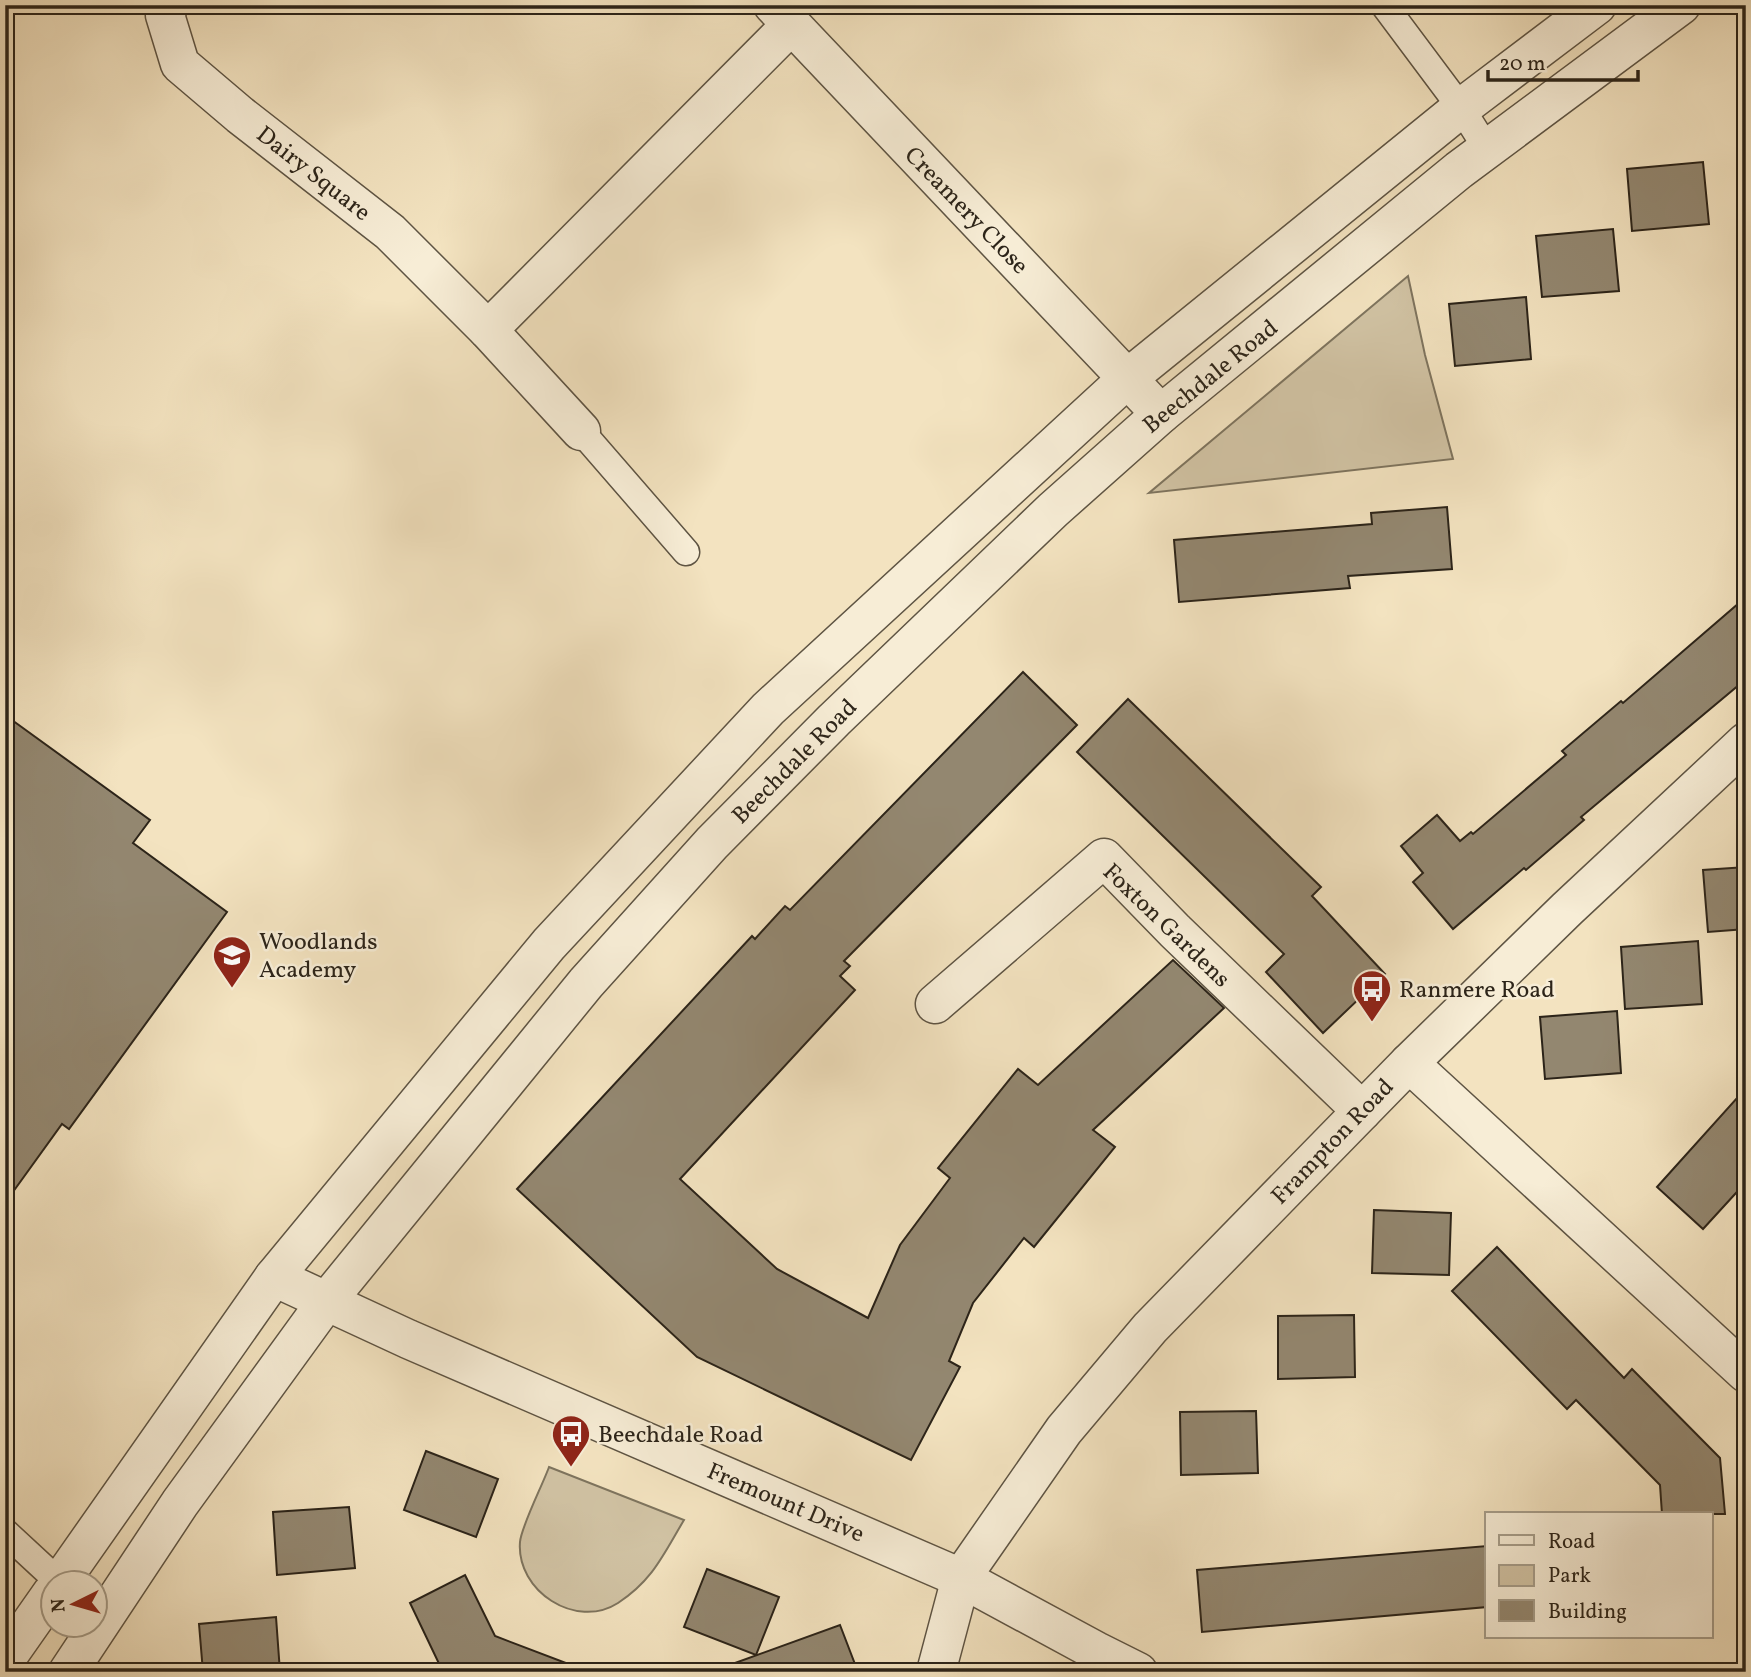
<svg xmlns="http://www.w3.org/2000/svg" width="1751" height="1677" viewBox="0 0 1751 1677" font-family="Vollkorn,serif">
	<style>
		.green { fill: #d1c3a4; stroke: #7e745e; stroke-width: 2 }
		.building { fill: #938770; stroke: #2c2419; stroke-width: 2 }
		.lines { fill: none; stroke-linecap: round; stroke-linejoin: round }
		.service-casing { stroke: #5e5443; stroke-width: 29 }
		.minor-casing { stroke: #5e5443; stroke-width: 41 }
		.tertiary-casing { stroke: #5e5443; stroke-width: 41 }
		.service { stroke: #f7edd6; stroke-width: 26 }
		.minor { stroke: #f7edd6; stroke-width: 38 }
		.tertiary { stroke: #f7edd6; stroke-width: 38 }
		.labels { text-anchor: middle; stroke-width: 5; stroke-linejoin: round; paint-order: stroke }
		.street-label { font-size: 24px; fill: #2c2419; stroke: #f7edd6 }
		.poi-label { font-size: 24px; fill: #2c2419; stroke: #f7edd6; text-anchor: start }
	</style>
	<rect width="100%" height="100%" fill="#f3e3c0"/>
	<filter id="stains"><feTurbulence type="fractalNoise" baseFrequency=".00286" numOctaves="4"/><feColorMatrix values="0 0 0 0 .2 0 0 0 0 .09 0 0 0 0 .02 0 0 0 .5 -.17"/></filter>
	<radialGradient id="worn" r=".72"><stop offset=".6" stop-color="#630" stop-opacity="0"/><stop offset="1" stop-color="#630" stop-opacity=".3"/></radialGradient>
	<g class="green">
		<polygon points="1408,276 1425,355 1453,459 1149,493"/>
		<path d="M549 1467 684 1520C663 1555 653 1580 618 1603 576 1630 516 1591 520 1542 521 1527 543 1484 549 1467Z"/>
	</g>
	<g class="building">
		<polygon points="1703,162 1709,224 1632,231 1627,169"/>
		<polygon points="1613,229 1619,291 1542,297 1536,236"/>
		<polygon points="1526,297 1531,359 1455,366 1449,304"/>
		<polygon points="1447,507 1452,569 1348,576 1350,588 1179,602 1174,540 1372,524 1371,513"/>
		<polygon points="1746,597 1746,679 1581,817 1584,820 1526,870 1524,868 1453,929 1413,882 1423,873 1401,846 1437,815 1460,841 1471,832 1473,834 1566,755 1562,751 1621,701 1623,703"/>
		<polygon points="1023,672 1077,725 844,961 850,966 840,976 855,990 680,1179 777,1269 868,1318 900,1245 950,1178 938,1168 1018,1069 1038,1085 1173,960 1224,1008 1093,1130 1115,1147 1034,1247 1024,1238 973,1303 949,1361 960,1367 911,1460 697,1357 517,1189 752,936 755,939 785,906 790,910"/>
		<polygon points="1128,699 1321,887 1312,896 1385,974 1323,1033 1266,972 1284,954 1077,752"/>
		<polygon points="5,715 150,820 133,843 227,912 69,1129 62,1124 5,1203"/>
		<polygon points="1746,867 1746,929 1708,932 1703,870"/>
		<polygon points="1698,941 1702,1004 1625,1009 1621,947"/>
		<polygon points="1617,1011 1621,1073 1545,1079 1540,1017"/>
		<polygon points="1746,1088 1746,1182 1703,1229 1657,1187"/>
		<polygon points="1374,1210 1451,1213 1449,1275 1372,1273"/>
		<polygon points="1497,1247 1624,1378 1632,1369 1720,1458 1725,1514 1662,1514 1660,1485 1576,1400 1567,1409 1452,1291"/>
		<polygon points="1354,1315 1355,1377 1278,1379 1278,1316"/>
		<polygon points="1256,1411 1258,1473 1181,1475 1180,1412"/>
		<polygon points="426,1451 498,1479 476,1537 404,1510"/>
		<polygon points="349,1507 355,1568 277,1575 273,1512"/>
		<polygon points="1487,1546 1487,1607 1202,1632 1197,1570"/>
		<polygon points="707,1569 779,1597 756,1655 684,1627"/>
		<polygon points="465,1575 495,1636 579,1668 579,1672 443,1672 410,1603"/>
		<polygon points="276,1617 280,1672 203,1672 199,1624"/>
		<polygon points="840,1625 858,1672 725,1672 724,1667"/>
	</g>
	<g class="lines">
		<g class="service-casing">
			<g id="service">
				<polyline points="1384,5 1461,108 1487,149"/>
				<polyline points="581,431 686,552"/>
				<polyline points="5,1532 59,1582"/>
			</g>
		</g>
		<g class="minor-casing">
			<g id="minor">
				<polyline points="169,5 165,15 180,64 240,115 390,232 488,330 581,431"/>
				<polyline points="773,5 1161,414"/>
				<polyline points="488,330 791,25"/>
				<polyline points="935,1004 1104,858 1175,931 1362,1111"/>
				<polyline points="1409,1063 1746,1373"/>
				<polyline points="274,1277 408,1339 961,1578 1096,1651 1138,1672"/>
				<polyline points="936,1672 961,1578 1064,1430 1150,1328 1409,1063 1567,909 1746,742"/>
			</g>
		</g>
		<g class="tertiary-casing">
			<g id="tertiary">
				<polyline points="60,1582 274,1277 549,944 768,709 1128,378 1461,108 1597,5"/>
				<polyline points="5,1660 52,1593"/>
				<polyline points="68,1672 180,1503 326,1302 586,983 712,843 834,720 1053,510 1161,414 1459,170 1681,5"/>
			</g>
		</g>
		<use href="#service" class="service"/>
		<use href="#minor" class="minor"/>
		<use href="#tertiary" class="tertiary"/>
	</g>
	<defs>
		<g id="school-pin" transform="scale(2.0125)"><path d="M0 17L-7.5 6A9.5 9.5 0 1 1 7.5 6Z" fill="#8f2418" stroke="#f7edd6"/><path d="M0-5L7-2L0 1L-7-2ZM-4 1L0 2.5L4 1V4Q0 6-4 4Z" fill="#fff"/></g>
		<g id="bus-pin" transform="scale(2.0125)"><path d="M0 17L-7.5 6A9.5 9.5 0 1 1 7.5 6Z" fill="#8f2418" stroke="#f7edd6"/><path d="M-5-6H5V4H4V6H2V4H-2V6H-4V4H-5ZM-3.5-4V0h7V-4ZM-3.5 1.2v1.5H-2V1.2ZM2 1.2v1.5H3.5V1.2Z" fill="#fff"/></g>
	</defs>
	<g fill-rule="evenodd">
		<use href="#school-pin" x="232" y="955"/>
		<use href="#bus-pin" x="1372" y="989"/>
		<use href="#bus-pin" x="571" y="1434"/>
	</g>
	<g class="labels">
		<g class="street-label">
			<text transform="translate(314 173) rotate(38)" y="8">Dairy Square</text>
			<text transform="translate(967 210) rotate(46)" y="8">Creamery Close</text>
			<text transform="translate(1210 376) rotate(-39)" y="8">Beechdale Road</text>
			<text transform="translate(794 761) rotate(-45)" y="8">Beechdale Road</text>
			<text transform="translate(1167 925) rotate(44)" y="8">Foxton Gardens</text>
			<text transform="translate(1332 1141) rotate(-46)" y="8">Frampton Road</text>
			<text transform="translate(786 1502) rotate(23)" y="8">Fremount Drive</text>
		</g>
		<g class="poi-label">
			<text x="259" y="949">Woodlands<tspan x="259" dy="28">Academy</tspan></text>
			<text x="1399" y="997">Ranmere Road</text>
			<text x="598" y="1442">Beechdale Road</text>
		</g>
	</g>
	<rect width="1751" height="1677" fill="none" stroke="#f3e3c0" stroke-width="28"/>
	<rect x="7" y="7" width="1737" height="1663" fill="none" stroke="#2c2419" stroke-width="3.5"/>
	<rect x="14" y="14" width="1723" height="1649" fill="none" stroke="#2c2419" stroke-width="2"/>
	<rect x="1485" y="1512" width="228" height="126" fill="#f7edd6" stroke="#a69d8a" stroke-width="2"/>
	<rect x="1499" y="1535" width="35" height="10" fill="#f7edd6" stroke="#a69d8a" stroke-width="2"/>
	<text x="1548" y="1548" font-size="21" fill="#2c2419">Road</text>
	<rect x="1499" y="1565" width="35" height="21" fill="#d1c3a4" stroke="#a69d8a" stroke-width="2"/>
	<text x="1548" y="1582" font-size="21" fill="#2c2419">Park</text>
	<rect x="1499" y="1600" width="35" height="21" fill="#938770" stroke="#a69d8a" stroke-width="2"/>
	<text x="1548" y="1618" font-size="21" fill="#2c2419">Building</text>
	<g transform="translate(74 1604) rotate(265)"><circle r="33" fill="#f7edd6" stroke="#a69d8a" stroke-width="2"/>
	<path d="M0-5L12 26L0 18L-12 26Z" fill="#8f2418"/>
	<text y="-10" font-size="19" font-weight="bold" text-anchor="middle" fill="#2c2419">N</text>
	</g>
	<path d="M1488 70v10h150v-10" fill="none" stroke="#2c2419" stroke-width="3.5"/>
	<text x="1499" y="70" font-size="21" fill="#2c2419" stroke="#f7edd6" stroke-width="5" paint-order="stroke">20 m</text>
	<rect width="100%" height="100%" filter="url(#stains)"/>
	<rect width="100%" height="100%" fill="url(#worn)"/>
</svg>
